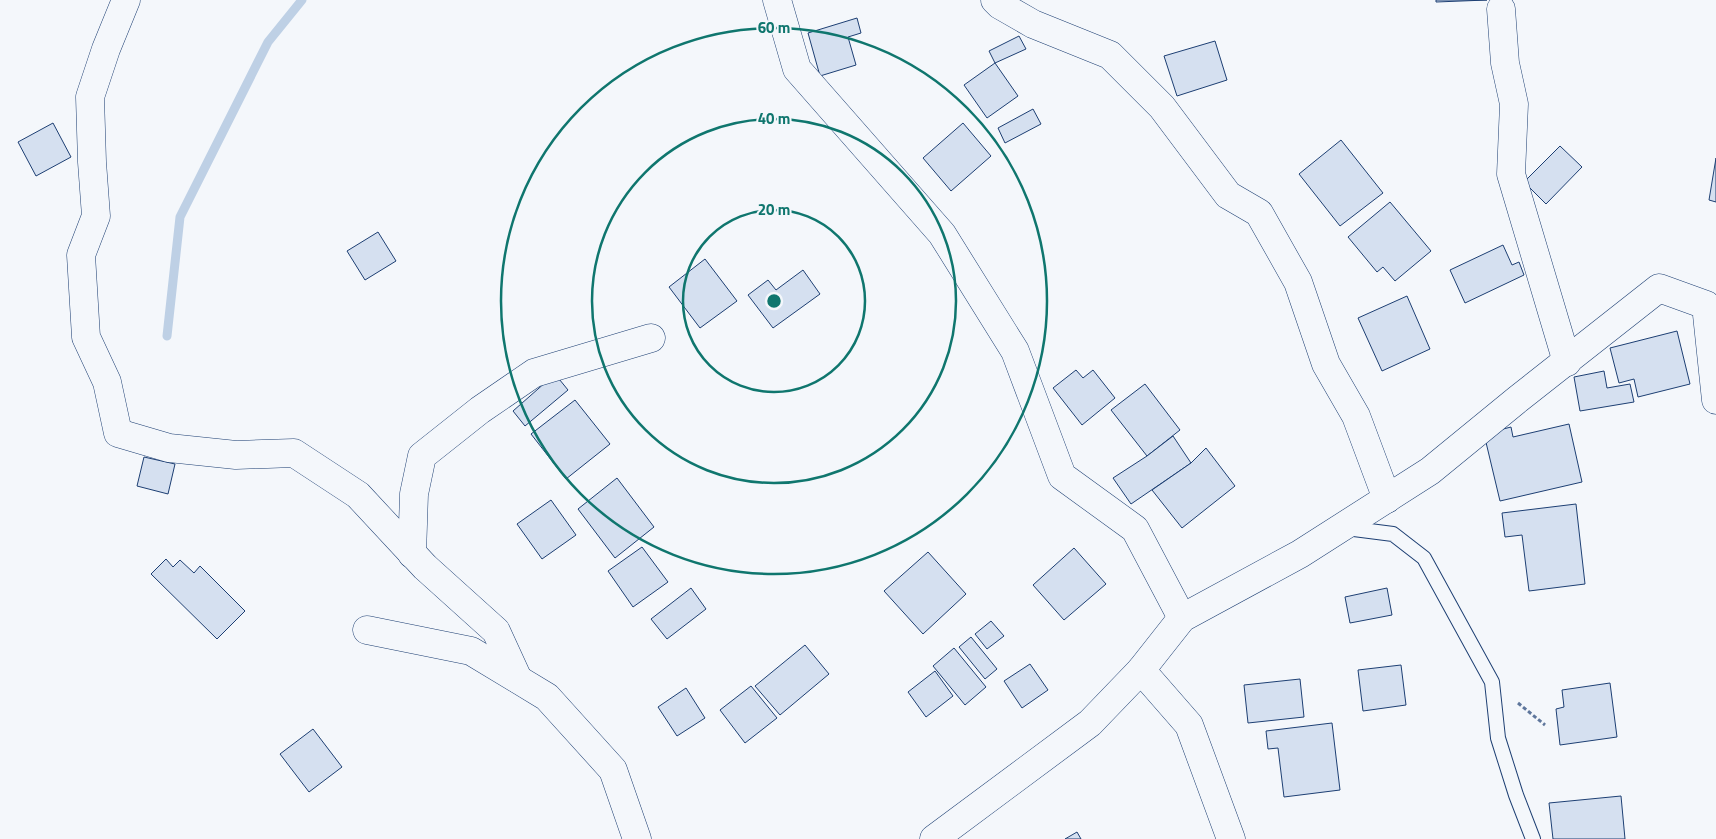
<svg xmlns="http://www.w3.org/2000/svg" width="1716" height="839" viewBox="0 0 1716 839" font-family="'Titillium Web',sans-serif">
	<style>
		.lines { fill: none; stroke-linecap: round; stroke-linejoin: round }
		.stream { stroke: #bed0e5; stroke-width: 9 }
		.building { fill: #d5e0f0; stroke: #1d3f73 }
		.service-casing { stroke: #1d3f73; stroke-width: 16 }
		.minor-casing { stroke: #1d3f73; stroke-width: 29 }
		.path { stroke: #5e769c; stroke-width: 3; stroke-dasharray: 4 2.5; stroke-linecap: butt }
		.service { stroke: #f4f7fb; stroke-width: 14 }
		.minor { stroke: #f4f7fb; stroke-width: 28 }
		.ring { fill: none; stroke: #0f766e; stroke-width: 2.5 }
		.centre { fill: #0f766e; stroke: #f4f7fb; stroke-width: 2.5 }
		.ring-label { font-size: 15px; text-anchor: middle; font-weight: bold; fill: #0f766e; stroke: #f4f7fb; stroke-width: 4; stroke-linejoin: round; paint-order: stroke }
	</style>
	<rect width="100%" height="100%" fill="#f4f7fb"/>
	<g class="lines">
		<polyline class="stream" points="167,336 180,217 268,42 302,0"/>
	</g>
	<g class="building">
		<polygon points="1436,0 1487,0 1436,2"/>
		<polygon points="857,18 861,33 848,37 856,65 820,76 808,33"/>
		<polygon points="1019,36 1026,49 995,63 989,51"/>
		<polygon points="1215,41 1227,80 1177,96 1164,56"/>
		<polygon points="995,63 1018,96 987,118 964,85"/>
		<polygon points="1033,109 1041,124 1005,143 998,128"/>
		<polygon points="53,123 71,157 36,176 18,142"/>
		<polygon points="963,123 991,156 951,191 923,158"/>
		<polygon points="1341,140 1383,193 1340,226 1299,174"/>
		<polygon points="1560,146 1582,167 1546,204 1524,182"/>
		<polygon points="1716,158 1716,202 1709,200"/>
		<polygon points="1390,202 1431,251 1395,281 1383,267 1377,272 1348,237"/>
		<polygon points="378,232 396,261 365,280 347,251"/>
		<polygon points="1503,245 1512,265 1519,262 1524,275 1465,303 1450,270"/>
		<polygon points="705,259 737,301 700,328 669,287"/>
		<polygon points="803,270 820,294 773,328 748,295 768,280 776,290"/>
		<polygon points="1407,296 1430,349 1382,371 1358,318"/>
		<polygon points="1677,331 1690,384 1638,397 1634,379 1619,383 1610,348"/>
		<polygon points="1076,370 1083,378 1093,370 1115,398 1082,425 1053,388"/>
		<polygon points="1604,371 1607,388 1630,384 1634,402 1580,411 1574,377"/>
		<polygon points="555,374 568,390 525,426 513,411"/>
		<polygon points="1145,384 1180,430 1147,456 1111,410"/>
		<polygon points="575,400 610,444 566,479 531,434"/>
		<polygon points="1569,424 1582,482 1500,501 1484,434 1511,427 1513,437"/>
		<polygon points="1173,436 1191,463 1131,504 1113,478 1147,456"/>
		<polygon points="1206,448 1235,486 1182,528 1152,490 1191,463"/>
		<polygon points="144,457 175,464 168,494 137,486"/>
		<polygon points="617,478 654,527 615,558 578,509"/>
		<polygon points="551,500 576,535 542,559 517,524"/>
		<polygon points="1576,504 1585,584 1529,591 1522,535 1505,537 1502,513"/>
		<polygon points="642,547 668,582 633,607 608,571"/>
		<polygon points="1074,548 1106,584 1064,620 1033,585"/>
		<polygon points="928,552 966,594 923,634 884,591"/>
		<polygon points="166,559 173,567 180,560 194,573 200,566 245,611 217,639 151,574"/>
		<polygon points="691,588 706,609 667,639 651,619"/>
		<polygon points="1387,588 1392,615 1350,623 1345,597"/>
		<polygon points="991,621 1004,636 987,649 975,634"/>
		<polygon points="971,637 997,669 985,679 959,647"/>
		<polygon points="805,645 829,674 780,715 755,686"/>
		<polygon points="954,648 986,687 965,705 933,666"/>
		<polygon points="1030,664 1048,690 1022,708 1004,681"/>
		<polygon points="1401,665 1406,705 1363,711 1358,670"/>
		<polygon points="935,671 953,696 926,717 908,692"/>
		<polygon points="1300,679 1304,717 1248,723 1244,685"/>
		<polygon points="1610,683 1617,737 1560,745 1556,709 1564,707 1562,690"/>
		<polygon points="751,686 777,718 745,743 720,710"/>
		<polygon points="686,688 705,718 677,736 658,707"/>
		<polygon points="1332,723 1340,790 1284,797 1278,748 1268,749 1266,731"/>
		<polygon points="313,729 342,767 309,792 280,754"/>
		<polygon points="1621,796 1625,839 1553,839 1549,803"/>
		<polygon points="1077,832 1081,839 1065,839"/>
	</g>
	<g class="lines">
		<g class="service-casing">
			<polyline id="service" points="1346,528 1393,534 1424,558 1492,682 1498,738 1516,795 1533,839"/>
		</g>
		<g class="minor-casing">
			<g id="minor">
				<polyline points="126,0 106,49 90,97 92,162 96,216 81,255 86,337 107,382 118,433 169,448 236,455 294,453 358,495 425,567 496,631 518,679"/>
				<polyline points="777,0 797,69 942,234 1015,351 1062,476 1135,529 1182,618"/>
				<polyline points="995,0 1000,5 1033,24 1110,55 1162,107 1228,195 1259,213 1298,282 1326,364 1356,416 1387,499"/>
				<polyline points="1501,9 1505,63 1514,104 1511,174 1567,362"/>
				<polyline points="412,554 414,494 422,456 480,410 534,373 651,338"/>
				<polyline points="367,630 471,651 547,697 613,770 637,839"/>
				<polyline points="1141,670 1189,725 1231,839"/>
				<polyline points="934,839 1090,723 1141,670 1182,618 1300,554 1430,471 1518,399 1659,288 1706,305 1716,400"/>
			</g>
		</g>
		<polyline class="path" points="1518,703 1545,725"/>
		<use href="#service" class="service"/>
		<use href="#minor" class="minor"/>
	</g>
	<g class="ring">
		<circle cx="774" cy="301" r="91"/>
		<circle cx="774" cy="301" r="182"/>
		<circle cx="774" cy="301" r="273"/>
	</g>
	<circle cx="774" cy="301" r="8" class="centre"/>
	<g class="ring-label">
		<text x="774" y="33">60 m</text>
		<text x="774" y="124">40 m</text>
		<text x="774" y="215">20 m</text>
	</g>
</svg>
